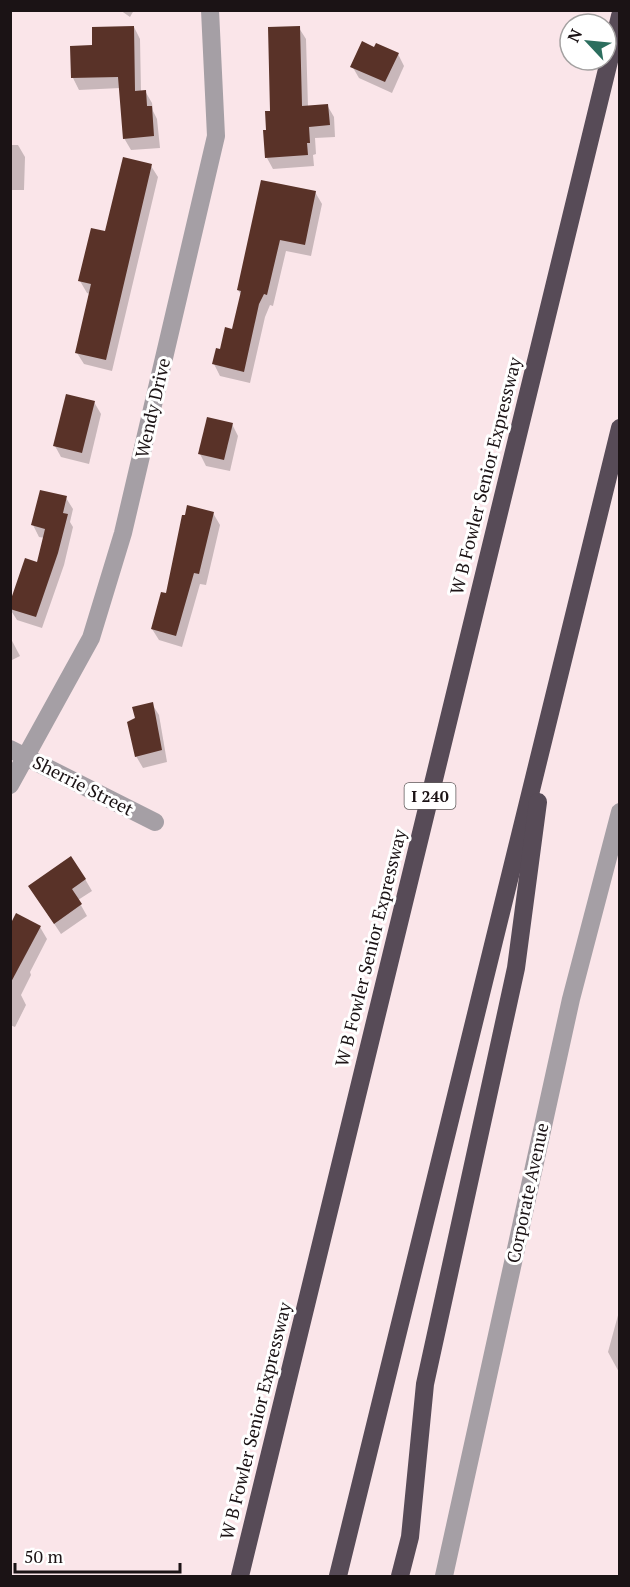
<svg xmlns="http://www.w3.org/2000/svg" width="630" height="1587" viewBox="0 0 630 1587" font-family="'PT Serif',serif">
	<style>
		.shadow { fill: #0003 }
		.building { fill: #593228 }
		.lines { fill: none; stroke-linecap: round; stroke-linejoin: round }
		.minor { stroke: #a59fa5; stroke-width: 18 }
		.highway { stroke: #574b57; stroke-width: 18 }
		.labels { text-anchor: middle; stroke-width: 6; stroke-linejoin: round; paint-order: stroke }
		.shield { fill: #fff; stroke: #5f5a5b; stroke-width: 1.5 }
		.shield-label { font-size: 16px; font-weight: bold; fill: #1b1315 }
		.street-label { font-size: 18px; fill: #1b1315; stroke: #fff }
	</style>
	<rect width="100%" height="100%" fill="#fae5e9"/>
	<g class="shadow">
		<polygon points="120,10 134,10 130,17"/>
		<polygon points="134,27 140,39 141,92 145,91 152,103 153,111 157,119 160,148 131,150 124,138 120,88 79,90 73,78 94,47"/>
		<polygon points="299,28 306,39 308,107 327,105 334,117 335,137 315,138 316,154 313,155 314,166 273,169 267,158 268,132 272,112"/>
		<polygon points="398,54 404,66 392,93 359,78 352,66"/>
		<polygon points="10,145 18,145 25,157 24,190 10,190"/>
		<polygon points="151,166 158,177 112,371 84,364 77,353 90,294 87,293 80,281 106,233"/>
		<polygon points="315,192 322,204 311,256 286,251 273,306 270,305 265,317 250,383 220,376 214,364 233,331 242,296 238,290"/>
		<polygon points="94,402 101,414 89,464 61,457 55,446"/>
		<polygon points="232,424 238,436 230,471 206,466 200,454"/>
		<polygon points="66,498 73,509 70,522 73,527 64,565 42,628 17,620 10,609 38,564 45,538 39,537 33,525"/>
		<polygon points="213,513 220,525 206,585 200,584 182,647 159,640 152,629"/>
		<polygon points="10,637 20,656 10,661"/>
		<polygon points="152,704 159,715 167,762 143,768 136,756 137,719"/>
		<polygon points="85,879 92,891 78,900 87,916 61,934 37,898"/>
		<polygon points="40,927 47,939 30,972 31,975 21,995 26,1005 15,1027 10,1025 10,928"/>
		<polygon points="620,1308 620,1374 608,1352"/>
	</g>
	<g class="building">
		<polygon points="134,26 135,91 146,90 147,106 152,106 154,136 123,139 118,77 71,78 70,46 92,45 92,27"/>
		<polygon points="300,26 302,106 328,104 330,125 309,127 310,143 307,143 308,155 265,158 263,130 266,130 265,111 270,111 268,27"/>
		<polygon points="362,41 374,47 376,43 399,53 385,82 350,67"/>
		<polygon points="123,157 152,164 106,360 75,353 91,284 78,281 91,228 105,231"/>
		<polygon points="261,180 316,191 305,245 280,240 267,295 264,294 259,304 244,372 212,364 216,348 220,349 225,327 232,329 241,291 237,290"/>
		<polygon points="66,394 95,401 82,453 53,446"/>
		<polygon points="207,417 233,423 224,460 198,454"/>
		<polygon points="40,490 67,496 63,513 68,514 58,553 36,617 10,609 10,602 25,558 37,562 45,529 31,525"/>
		<polygon points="187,505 214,512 199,574 194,573 176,636 151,629 161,592 166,593 182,515 185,515"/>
		<polygon points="153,702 162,750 135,757 127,722 135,718 132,707"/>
		<polygon points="71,856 86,879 72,889 82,904 54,924 28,886"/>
		<polygon points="16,913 41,926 10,984 10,925"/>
	</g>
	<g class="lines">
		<g class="minor">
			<polyline points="10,749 155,822"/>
			<polyline points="10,785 91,638 123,533 216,136 210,10"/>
			<polyline points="444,1576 571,999 620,812"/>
		</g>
		<g class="highway">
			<polyline points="240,1576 620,16"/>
			<polyline points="338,1576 620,428"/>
			<polyline points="400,1576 410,1537 425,1384 516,968 538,802"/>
		</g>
	</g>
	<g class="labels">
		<rect class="shield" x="404.5" y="783" width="51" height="26" rx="4.5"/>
		<g class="shield-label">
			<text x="430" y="802">I 240</text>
		</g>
		<g class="street-label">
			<text transform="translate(153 408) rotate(-77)" y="6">Wendy Drive</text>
			<text transform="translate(486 476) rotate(-76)" y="6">W B Fowler Senior Expressway</text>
			<text transform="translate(83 786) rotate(27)" y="6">Sherrie Street</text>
			<text transform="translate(371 948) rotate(-76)" y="6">W B Fowler Senior Expressway</text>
			<text transform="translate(528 1193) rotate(-78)" y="6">Corporate Avenue</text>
			<text transform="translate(256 1421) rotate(-76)" y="6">W B Fowler Senior Expressway</text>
		</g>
	</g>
	<rect width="630" height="1587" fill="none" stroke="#1b1315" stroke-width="24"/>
	<g transform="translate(588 42) rotate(296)"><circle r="28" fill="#ffffff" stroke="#a4a1a1" stroke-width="1.5"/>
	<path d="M0-4.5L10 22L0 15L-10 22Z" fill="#2c6e5e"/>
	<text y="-9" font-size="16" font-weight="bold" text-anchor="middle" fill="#1b1315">N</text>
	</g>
	<path d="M15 1563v9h165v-9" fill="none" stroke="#1b1315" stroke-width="3"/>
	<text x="24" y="1563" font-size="18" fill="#1b1315" stroke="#ffffff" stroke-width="4.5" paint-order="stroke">50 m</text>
</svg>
